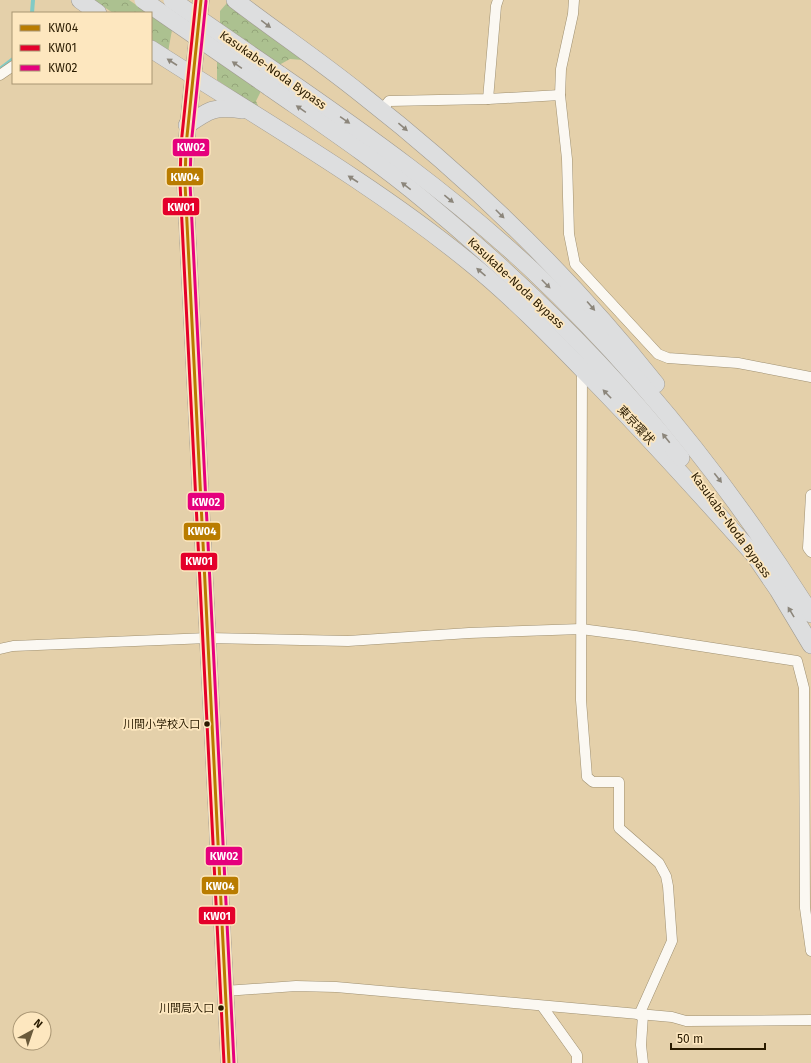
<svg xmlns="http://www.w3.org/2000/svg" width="811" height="1063" viewBox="0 0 811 1063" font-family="'Fira Sans','Noto Sans JP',sans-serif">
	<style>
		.forest { fill: url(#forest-crowns) }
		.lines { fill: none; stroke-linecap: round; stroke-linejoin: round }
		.stream { stroke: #81cac5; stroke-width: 4 }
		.minor-casing { stroke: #9f9071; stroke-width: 11 }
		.primary-casing { stroke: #a09b91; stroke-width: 17 }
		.trunk-casing { stroke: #a09b91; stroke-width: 18 }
		.minor { stroke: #fbf8f2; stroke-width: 10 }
		.primary { stroke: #e4e4e4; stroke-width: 16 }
		.trunk { stroke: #dddedf; stroke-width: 17 }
		.trunk-bridge-casing { stroke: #a09b91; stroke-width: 18; stroke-linecap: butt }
		.trunk-bridge { stroke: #dddedf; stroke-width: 17 }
		.bus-1-casing { stroke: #fde7bf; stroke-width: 6 }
		.bus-2-casing { stroke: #fde7bf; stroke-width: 6 }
		.bus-3-casing { stroke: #fde7bf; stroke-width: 6 }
		.bus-1 { stroke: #b97c00; stroke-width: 3 }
		.bus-2 { stroke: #e4002b; stroke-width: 3 }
		.bus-3 { stroke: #e5007d; stroke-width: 3 }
		.oneway { fill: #8c867b }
		.bus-dot { fill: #291b00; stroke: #fde7bf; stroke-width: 1.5 }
		.labels { text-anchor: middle; stroke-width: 3.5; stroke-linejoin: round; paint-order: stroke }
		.bus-label { font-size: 11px; fill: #291b00; stroke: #fde7bf; text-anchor: end }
		.street-label { font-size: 12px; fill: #291b00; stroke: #fde7bf }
		.line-badge { stroke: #fde7bf; stroke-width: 1.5 }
		.badge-label { font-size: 11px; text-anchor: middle; font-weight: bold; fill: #fff }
	</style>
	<defs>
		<pattern id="forest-crowns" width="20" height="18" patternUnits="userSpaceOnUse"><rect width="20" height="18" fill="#acc190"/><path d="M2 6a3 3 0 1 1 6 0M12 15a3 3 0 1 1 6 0" fill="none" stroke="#94a57a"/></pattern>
	</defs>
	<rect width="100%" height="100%" fill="#e4d0aa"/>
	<g class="forest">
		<polygon points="94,0 129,0 148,13 113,13"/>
		<polygon points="227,3 303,60 290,59 279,65 220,24 220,11"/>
		<polygon points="151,15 172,30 168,52 151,40"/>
		<polygon points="217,60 261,91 256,101 259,109 217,80"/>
	</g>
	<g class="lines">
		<g class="stream">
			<polyline points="32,13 33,0"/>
			<polyline points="0,69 13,59"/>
		</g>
		<g class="minor-casing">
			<g id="minor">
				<polyline points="574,0 573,14 561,69 560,95 567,159 569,234 575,264 658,354 668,358 738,363 811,377"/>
				<polyline points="0,75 13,66"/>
				<polyline points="488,99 496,6 498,0"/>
				<polyline points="382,110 389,101 488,99 560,95"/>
				<polyline points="582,368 581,700 587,777 593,782 619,782 619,828 659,863 666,876 668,886 672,941 639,1015"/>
				<polyline points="811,495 808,548 811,552"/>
				<polyline points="0,649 13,646 208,638 348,641 469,633 581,629 635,636 797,661 804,688 805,908 811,951"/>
				<polyline points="225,991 296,986 336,987 672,1017 686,1021 811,1020"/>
				<polyline points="542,1006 577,1055 577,1063"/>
				<polyline points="643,1063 641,1045 643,1015"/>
			</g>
		</g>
		<g class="primary-casing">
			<polyline id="primary" points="201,0 186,146 185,183 229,1063"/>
		</g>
		<g class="trunk-casing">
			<g id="trunk">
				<polyline points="80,0 98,13"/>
				<path d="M235 0C277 32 320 61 361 94 470 179 570 276 656 384"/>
				<path d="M151 49C258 118 371 182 469 262 511 296 548 334 585 372 644 432 700 494 756 557"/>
				<path d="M279 74C366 134 453 196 531 269 639 371 732 488 811 614"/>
				<path d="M269 87C322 124 376 160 425 201 519 279 606 363 681 458"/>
				<path d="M187 125C210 109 215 106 243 110"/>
				<polyline points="750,549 778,590 811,645"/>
			</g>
		</g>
		<use href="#minor" class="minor"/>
		<use href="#primary" class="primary"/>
		<use href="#trunk" class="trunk"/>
		<g class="trunk-bridge-casing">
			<g id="trunk-bridge">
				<polyline points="143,0 269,87"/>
				<polyline points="172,0 279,74"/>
			</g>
		</g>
		<use href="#trunk-bridge" class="trunk-bridge"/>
		<g class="bus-1-casing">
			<polyline id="bus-1" points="201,0 186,146 185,183 229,1063"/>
		</g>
		<g class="bus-2-casing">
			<polyline id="bus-2" points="196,0 181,145 180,183 224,1063"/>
		</g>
		<g class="bus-3-casing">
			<polyline id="bus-3" points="206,1 191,146 190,183 234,1063"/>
		</g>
		<use href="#bus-1" class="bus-1"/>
		<use href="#bus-2" class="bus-2"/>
		<use href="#bus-3" class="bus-3"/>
	</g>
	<defs><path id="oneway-solid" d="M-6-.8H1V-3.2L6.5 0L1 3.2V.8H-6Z"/></defs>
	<g class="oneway">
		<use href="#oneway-solid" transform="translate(266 24) rotate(37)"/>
		<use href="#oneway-solid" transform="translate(172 62) rotate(-147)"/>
		<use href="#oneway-solid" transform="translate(237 65) rotate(-145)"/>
		<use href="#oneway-solid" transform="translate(301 109) rotate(-145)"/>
		<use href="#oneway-solid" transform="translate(345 120) rotate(35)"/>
		<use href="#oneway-solid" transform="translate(403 127) rotate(40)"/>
		<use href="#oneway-solid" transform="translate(353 179) rotate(-147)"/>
		<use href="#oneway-solid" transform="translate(406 186) rotate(-142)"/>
		<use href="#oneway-solid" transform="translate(449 199) rotate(39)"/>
		<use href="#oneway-solid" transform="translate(500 214) rotate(45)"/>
		<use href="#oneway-solid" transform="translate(481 272) rotate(-139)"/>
		<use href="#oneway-solid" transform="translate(546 284) rotate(45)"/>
		<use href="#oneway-solid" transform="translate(591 306) rotate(49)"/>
		<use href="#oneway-solid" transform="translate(607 394) rotate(-134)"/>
		<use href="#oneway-solid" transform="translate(666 438) rotate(-129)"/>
		<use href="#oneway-solid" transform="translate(718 478) rotate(52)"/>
		<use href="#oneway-solid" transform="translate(791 612) rotate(-121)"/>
	</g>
	<g class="bus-dot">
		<circle cx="207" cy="724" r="3.5"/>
		<circle cx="221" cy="1008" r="3.5"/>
	</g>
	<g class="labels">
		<g class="bus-label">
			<text x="200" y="728">川間小学校入口</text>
			<text x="214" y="1012">川間局入口</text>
		</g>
		<g class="street-label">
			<text transform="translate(273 70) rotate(35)" y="4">Kasukabe-Noda Bypass</text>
			<text transform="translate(516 283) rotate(43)" y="4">Kasukabe-Noda Bypass</text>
			<text transform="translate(636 425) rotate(47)" y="4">東京環状</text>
			<text transform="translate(731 525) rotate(54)" y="4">Kasukabe-Noda Bypass</text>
		</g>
	</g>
	<g class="line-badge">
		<rect x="172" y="138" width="38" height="19" rx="4" fill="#e5007d"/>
		<rect x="166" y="167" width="38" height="19" rx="4" fill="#b97c00"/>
		<rect x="162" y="197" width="38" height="19" rx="4" fill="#e4002b"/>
		<rect x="187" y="492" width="38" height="19" rx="4" fill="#e5007d"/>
		<rect x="183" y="522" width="38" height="19" rx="4" fill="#b97c00"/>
		<rect x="180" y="552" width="38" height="19" rx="4" fill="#e4002b"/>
		<rect x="205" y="846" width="38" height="20" rx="4" fill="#e5007d"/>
		<rect x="201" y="876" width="38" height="19" rx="4" fill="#b97c00"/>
		<rect x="198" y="906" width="38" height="19" rx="4" fill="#e4002b"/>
	</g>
	<g class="badge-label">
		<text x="191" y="151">KW02</text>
		<text x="185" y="181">KW04</text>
		<text x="181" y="211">KW01</text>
		<text x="206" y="506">KW02</text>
		<text x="202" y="535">KW04</text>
		<text x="199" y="565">KW01</text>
		<text x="224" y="860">KW02</text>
		<text x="220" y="890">KW04</text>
		<text x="217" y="920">KW01</text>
	</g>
	<rect x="12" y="12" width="140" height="72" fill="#fde7bf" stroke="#a89573"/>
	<rect x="20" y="25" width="20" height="6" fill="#b97c00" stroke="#a89573"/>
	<text x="48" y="32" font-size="12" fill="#291b00">KW04</text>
	<rect x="20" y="45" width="20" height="6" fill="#e4002b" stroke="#a89573"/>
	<text x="48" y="52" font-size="12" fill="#291b00">KW01</text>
	<rect x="20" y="65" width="20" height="6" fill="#e5007d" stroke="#a89573"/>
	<text x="48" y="72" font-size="12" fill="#291b00">KW02</text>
	<g transform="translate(32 1031) rotate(40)"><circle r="19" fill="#fde7bf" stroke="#a89573"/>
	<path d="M0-3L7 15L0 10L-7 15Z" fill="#6a5a3b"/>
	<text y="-6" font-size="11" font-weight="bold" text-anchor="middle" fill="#291b00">N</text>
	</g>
	<path d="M671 1043v6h94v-6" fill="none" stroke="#291b00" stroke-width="2"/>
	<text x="677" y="1043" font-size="12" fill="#291b00" stroke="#fde7bf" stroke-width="3" paint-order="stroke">50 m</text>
</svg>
